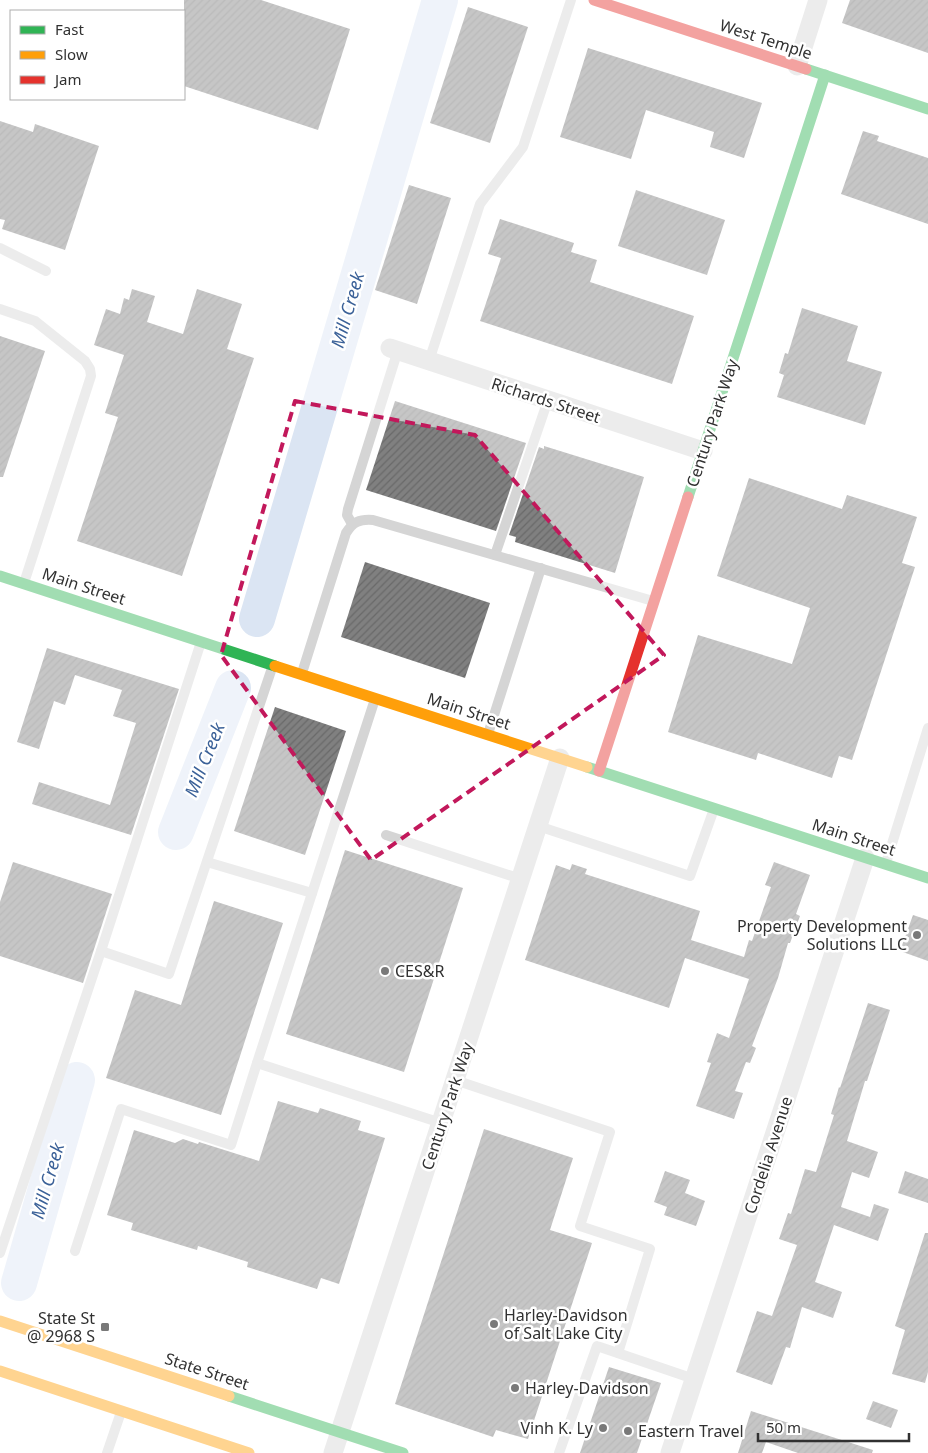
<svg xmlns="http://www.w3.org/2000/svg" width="928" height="1453" viewBox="0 0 928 1453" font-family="'Noto Sans',sans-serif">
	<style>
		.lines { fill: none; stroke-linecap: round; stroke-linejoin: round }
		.river { stroke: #dbe5f3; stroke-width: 36 }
		.building { fill: url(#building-hatch) }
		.lane { stroke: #d5d5d5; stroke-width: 10 }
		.street { stroke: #d5d5d5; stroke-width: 19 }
		.fast { stroke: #30b455; stroke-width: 11 }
		.slow { stroke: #ff9f0a; stroke-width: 11 }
		.jam { stroke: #e5322d; stroke-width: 11 }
		.marked { fill: none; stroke: #c2185b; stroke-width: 4; stroke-dasharray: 10 6; stroke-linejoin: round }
		.poi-dot { fill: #797979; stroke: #fff; stroke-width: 2 }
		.labels { text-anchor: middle; stroke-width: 5; stroke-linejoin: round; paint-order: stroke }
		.street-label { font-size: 16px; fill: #313131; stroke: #fff }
		.poi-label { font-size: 16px; fill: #313131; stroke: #fff; text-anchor: start }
		.water-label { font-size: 18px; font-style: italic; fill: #3b6198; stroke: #fff }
	</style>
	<defs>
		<pattern id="building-hatch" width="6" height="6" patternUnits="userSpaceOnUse" patternTransform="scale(1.25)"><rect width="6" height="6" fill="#808080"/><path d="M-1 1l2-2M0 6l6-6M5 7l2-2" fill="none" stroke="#696969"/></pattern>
	</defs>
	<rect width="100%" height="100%" fill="#fff"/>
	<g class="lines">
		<g class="river">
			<polyline points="257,619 440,0"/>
			<polyline points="176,832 233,688"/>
			<polyline points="19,1283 77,1080"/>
		</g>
	</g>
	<g class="building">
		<polygon points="184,0 261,0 350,29 318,130 184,86"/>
		<polygon points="850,0 928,0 928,53 842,23"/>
		<polygon points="468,7 528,27 490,143 430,123"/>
		<polygon points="588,48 762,103 744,158 710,147 714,132 646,110 631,159 560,137"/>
		<polygon points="0,121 33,132 35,124 99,146 65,250 2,229 5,220 0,219"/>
		<polygon points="863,131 879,136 877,141 928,158 928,224 841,194"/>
		<polygon points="409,185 451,198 417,304 375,290"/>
		<polygon points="636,190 725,220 707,275 618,246"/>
		<polygon points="500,219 574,243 571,252 597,260 590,282 694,316 672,384 480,321 501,258 488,254"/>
		<polygon points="132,289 155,296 147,322 183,334 197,289 242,304 227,349 254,358 182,576 77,541 118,417 105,413 124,355 94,345 106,309 120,314 124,298 129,300"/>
		<polygon points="802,308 858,326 847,361 882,372 865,425 777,397 784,375 779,373 785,353 788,354"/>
		<polygon points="0,336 45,351 3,477 0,477"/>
		<polygon points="395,401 526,443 496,531 366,490"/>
		<polygon points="544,446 644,477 615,573 515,542 516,537 509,535 539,447 544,449"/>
		<polygon points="749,478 842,509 847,495 917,517 902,563 915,567 852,760 839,756 832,778 758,753 756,760 668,732 698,635 792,664 810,608 717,576"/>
		<polygon points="365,562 490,603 465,678 341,637"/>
		<polygon points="47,648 179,689 131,835 32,804 39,782 110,805 136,723 113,716 122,690 75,675 65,705 54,701 39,749 17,742"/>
		<polygon points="275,707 346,731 305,855 234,831"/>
		<polygon points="345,850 463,888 404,1072 286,1034"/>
		<polygon points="13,862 112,894 83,983 0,956 0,902"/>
		<polygon points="774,862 810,875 796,914 800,916 790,943 788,943 778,978 752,1046 756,1048 750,1063 746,1062 735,1091 743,1093 734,1119 696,1106 711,1063 707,1062 717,1033 729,1038 749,979 685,958 669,1008 525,960 556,865 570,870 572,864 587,869 585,874 700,911 691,940 744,957 749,940 752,941 771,887 765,885"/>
		<polygon points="214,901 283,923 221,1115 106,1078 135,990 181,1005"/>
		<polygon points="913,915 928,920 928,961 900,951"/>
		<polygon points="868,1003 890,1010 867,1081 865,1081 847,1141 878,1152 869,1178 852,1172 841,1207 870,1217 874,1204 889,1209 878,1241 834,1225 815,1282 842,1292 833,1318 802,1307 790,1348 786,1347 772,1385 736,1372 757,1311 772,1316 797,1245 779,1239 788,1213 791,1214 805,1169 816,1172 834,1115 831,1114 839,1087 840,1088"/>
		<polygon points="278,1101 318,1113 320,1108 361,1121 358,1130 385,1138 339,1284 321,1278 317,1289 247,1267 248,1262 198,1246 197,1250 131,1230 133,1223 107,1215 134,1130 175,1143 183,1139 198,1144 199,1142 259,1161"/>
		<polygon points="484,1129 573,1158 550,1230 592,1243 528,1439 496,1430 493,1437 395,1404"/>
		<polygon points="665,1171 690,1180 685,1193 705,1201 696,1226 664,1215 667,1207 654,1202"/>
		<polygon points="905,1171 928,1179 928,1203 898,1193"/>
		<polygon points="925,1233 928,1233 928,1372 925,1383 892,1374 905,1330 895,1326"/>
		<polygon points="609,1367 661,1383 637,1453 580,1453"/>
		<polygon points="873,1401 898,1410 891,1428 866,1419"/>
		<polygon points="751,1411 873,1450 872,1453 798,1453 766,1442 762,1453 738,1453"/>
	</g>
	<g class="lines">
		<g class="lane">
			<polyline points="0,248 46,271"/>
			<polyline points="0,309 35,321 85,361 90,369 91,376 24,583"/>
			<polyline points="429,361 480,204 523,147 571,0"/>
			<polyline points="352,524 347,515 348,509 398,350"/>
			<polyline points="495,555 548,400"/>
			<path d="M302 673 346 533C353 522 359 519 373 520L653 601"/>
			<polyline points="375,699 257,1063 441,1123"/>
			<polyline points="488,734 541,568"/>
			<polyline points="538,826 690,876 714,809"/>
			<polyline points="386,835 521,879"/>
			<polyline points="207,862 312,893"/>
			<polyline points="886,863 928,728"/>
			<polyline points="101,951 169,974 273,665"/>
			<polyline points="455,1080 610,1132 580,1226 650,1249 618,1353"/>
			<polyline points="75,1251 121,1109 231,1145 257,1063"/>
			<polyline points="0,1253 101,951 201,642"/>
			<polyline points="107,1453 121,1412"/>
			<polyline points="559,1453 597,1346 694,1379"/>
		</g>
		<g class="street">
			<polyline points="797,66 818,0"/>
			<polyline points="390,348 703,451"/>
			<polyline points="333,1453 560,758"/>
			<polyline points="670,1453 865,858"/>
		</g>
		<g class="fast">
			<polyline points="806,69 928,109"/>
			<polyline points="688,497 825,75"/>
			<polyline points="0,576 275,666"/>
			<polyline points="587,767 928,878"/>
			<polyline points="229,1396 403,1453"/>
		</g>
		<g class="slow">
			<polyline points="275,666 587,767"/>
			<polyline points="0,1321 229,1396"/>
			<polyline points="0,1371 249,1453"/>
		</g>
		<g class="jam">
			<polyline points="594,0 806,69"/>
			<polyline points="599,771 688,497"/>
		</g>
	</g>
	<path d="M0 0H928V1453H0ZM295 401 475 435 664 655 371 860 221 655Z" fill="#fff" fill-opacity=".55" fill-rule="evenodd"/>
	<path class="marked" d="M295 401 475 435 664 655 371 860 221 655Z"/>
	<g class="poi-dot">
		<circle cx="917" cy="935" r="5"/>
		<circle cx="385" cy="971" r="5"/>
		<circle cx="494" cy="1324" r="5"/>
		<rect x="100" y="1322" width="10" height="10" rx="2.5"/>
		<circle cx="515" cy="1388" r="5"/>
		<circle cx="603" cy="1428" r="5"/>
		<circle cx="628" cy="1431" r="5"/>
	</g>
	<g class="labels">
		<g class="street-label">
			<text transform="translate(766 39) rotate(18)" y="6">West Temple</text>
			<text transform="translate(546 400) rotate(18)" y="6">Richards Street</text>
			<text transform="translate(712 423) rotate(-72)" y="6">Century Park Way</text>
			<text transform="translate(84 586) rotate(18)" y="6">Main Street</text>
			<text transform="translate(469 711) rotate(18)" y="6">Main Street</text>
			<text transform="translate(854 837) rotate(18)" y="6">Main Street</text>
			<text transform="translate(447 1106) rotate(-72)" y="6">Century Park Way</text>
			<text transform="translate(768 1155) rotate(-72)" y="6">Cordelia Avenue</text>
			<text transform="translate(207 1371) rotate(18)" y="6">State Street</text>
		</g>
		<g class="poi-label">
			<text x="907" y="932" text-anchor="end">Property Development<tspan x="907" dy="18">Solutions LLC</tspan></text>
			<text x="395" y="977">CES&amp;R</text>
			<text x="504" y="1321">Harley-Davidson<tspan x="504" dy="18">of Salt Lake City</tspan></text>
			<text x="95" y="1324" text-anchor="end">State St<tspan x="95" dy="18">@ 2968 S</tspan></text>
			<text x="525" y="1394">Harley-Davidson</text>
			<text x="593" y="1434" text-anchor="end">Vinh K. Ly</text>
			<text x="638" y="1437">Eastern Travel</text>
		</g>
		<g class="water-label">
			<text transform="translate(348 310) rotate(-74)" y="6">Mill Creek</text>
			<text transform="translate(205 760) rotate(-68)" y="6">Mill Creek</text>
			<text transform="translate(48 1181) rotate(-74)" y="6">Mill Creek</text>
		</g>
	</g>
	<rect x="10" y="10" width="175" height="90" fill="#ffffff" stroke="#adadad"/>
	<rect x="20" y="26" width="25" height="8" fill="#30b455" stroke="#adadad"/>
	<text x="55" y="35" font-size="15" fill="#313131">Fast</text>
	<rect x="20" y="51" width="25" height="8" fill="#ff9f0a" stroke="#adadad"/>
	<text x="55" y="60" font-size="15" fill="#313131">Slow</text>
	<rect x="20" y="76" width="25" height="8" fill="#e5322d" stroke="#adadad"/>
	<text x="55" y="85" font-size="15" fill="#313131">Jam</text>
	<path d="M758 1433v8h151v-8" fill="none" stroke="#313131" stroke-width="2.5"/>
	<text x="766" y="1433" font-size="15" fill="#313131" stroke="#ffffff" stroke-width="4" paint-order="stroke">50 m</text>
</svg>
